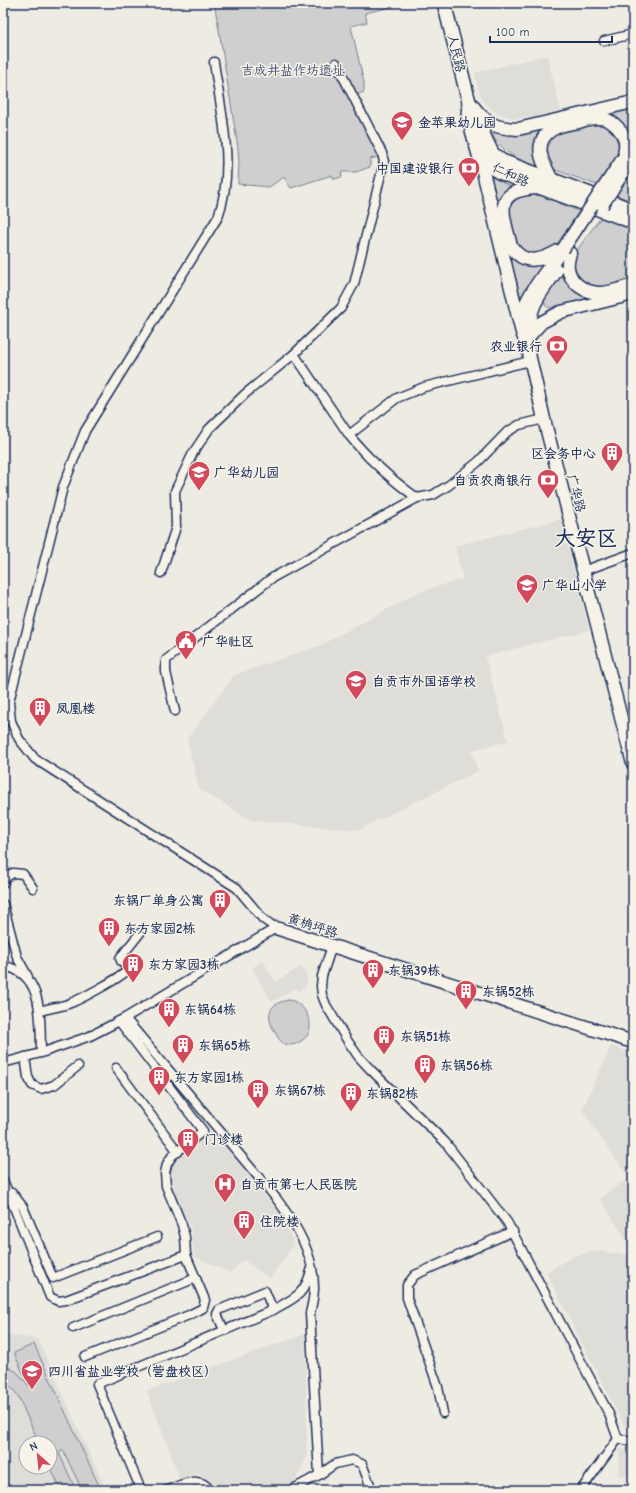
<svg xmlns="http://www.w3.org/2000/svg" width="636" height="1493" viewBox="0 0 636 1493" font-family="'Comic Neue','LXGW WenKai TC',sans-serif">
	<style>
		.built { fill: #deddd8; fill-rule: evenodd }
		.green { fill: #cfcfcf; stroke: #757f96 }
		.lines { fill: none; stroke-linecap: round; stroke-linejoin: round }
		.street-casing { stroke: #1b2f5e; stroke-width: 11 }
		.secondary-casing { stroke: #1b2f5e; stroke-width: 15 }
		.primary-casing { stroke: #1b2f5e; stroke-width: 16 }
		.street { stroke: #f7f3e8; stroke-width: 8 }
		.secondary { stroke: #f7f3e8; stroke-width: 12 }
		.primary { stroke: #f7f3e8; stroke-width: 13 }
		.secondary-bridge-casing { stroke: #1b2f5e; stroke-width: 15; stroke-linecap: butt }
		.secondary-bridge { stroke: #f7f3e8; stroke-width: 12 }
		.labels { text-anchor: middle; stroke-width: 3; stroke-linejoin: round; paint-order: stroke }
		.street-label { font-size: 13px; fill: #1b2f5e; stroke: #f7f3e8 }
		.park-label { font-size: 13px; fill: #3f4f75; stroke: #f7f3e8 }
		.poi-label { font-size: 13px; font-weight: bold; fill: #1b2f5e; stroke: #f7f3e8; text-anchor: start }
		.town-label { font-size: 21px; font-weight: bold; fill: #1b2f5e; stroke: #f7f3e8 }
	</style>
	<rect width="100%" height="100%" fill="#eeebe2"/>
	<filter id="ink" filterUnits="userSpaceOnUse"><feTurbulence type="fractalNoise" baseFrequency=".025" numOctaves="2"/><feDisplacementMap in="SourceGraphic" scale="8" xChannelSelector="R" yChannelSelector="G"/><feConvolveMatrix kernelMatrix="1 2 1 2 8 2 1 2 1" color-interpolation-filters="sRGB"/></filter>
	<g filter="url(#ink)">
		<g class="built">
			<polygon points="547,55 561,111 532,117 514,119 496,113 482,100 474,73"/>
			<polygon points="561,519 589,630 485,656 508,741 472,750 478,771 358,830 251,820 199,789 187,739 234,675 319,646 419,592 463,579 455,546"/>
			<polygon points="263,961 276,982 301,966 307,976 307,985 298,991 296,988 272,1002 252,968"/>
			<polygon points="611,1046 633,1053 633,1241 627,1241 600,1198 629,1178 582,1110"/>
			<polygon points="212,1131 274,1207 285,1222 294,1244 270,1279 244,1260 229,1273 194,1256 191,1227 169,1188 170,1164"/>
			<polygon points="596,1251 633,1255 633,1429 625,1427 546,1272 574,1256"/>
			<polygon points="305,1334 307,1457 295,1481 275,1490 222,1490 199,1473 180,1479 147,1391"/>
			<path d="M3 1335 38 1339 106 1490H3ZM26 1443H50V1467H26Z"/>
			<polygon points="620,1449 633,1451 633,1477 618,1475"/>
		</g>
		<g class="green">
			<polygon points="214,3 409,3 365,13 367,22 351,26 364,83 364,92 354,96 356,109 379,157 370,159 370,167 356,172 341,172 342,177 334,179 332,175 291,188 284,177 269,187 238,184 239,162 238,148 218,24"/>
			<polygon points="633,106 633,135 630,139 604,113"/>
			<path d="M595 124C598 124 601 124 604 126 615 130 622 146 617 157 611 167 603 176 597 185L553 169C532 132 567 129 595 124Z"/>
			<path d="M545 125C531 141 531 150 539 169 521 161 504 153 493 137V133L499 131Z"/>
			<polygon points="633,169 633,202 616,195"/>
			<polygon points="490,176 513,188 503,194 497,206"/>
			<polygon points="525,194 536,194 579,211 556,246 550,251 531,254 522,252 514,242 508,212 511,205 518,198"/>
			<path d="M601 217 633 230V281C613 285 590 295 577 273 574 267 572 261 575 255 581 242 593 229 601 217Z"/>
			<path d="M510 256C522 265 531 267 545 265L521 300Z"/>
			<polygon points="562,272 569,286 590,298 549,308 545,305 544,299"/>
			<path d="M288 1000C304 1000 321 1030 301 1041 298 1043 294 1045 290 1045 283 1045 279 1040 276 1034 266 1018 266 1004 288 1000Z"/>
			<polygon points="34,1344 101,1490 82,1490 63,1450 59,1453 76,1490 61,1490 50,1466 50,1443 39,1443 18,1396 14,1390 3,1381 3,1364 17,1372 29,1386 14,1353"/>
		</g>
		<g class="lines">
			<g class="street-casing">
				<g id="street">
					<polyline points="604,41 633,34"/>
					<polyline points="336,63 382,153 384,162 354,284 341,308 294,354 349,435"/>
					<path d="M530 361 424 387 397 398 349 435C368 459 392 480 417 498L433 495 449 485 478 462 507 432 519 425 544 419"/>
					<polyline points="583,571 633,553"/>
					<polyline points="161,573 176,527 175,491 193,453 209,429 245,394 294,354"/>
					<polyline points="175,711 166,672 166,660 272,578 417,498"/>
					<polyline points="3,883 6,877 13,873 23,874 33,888"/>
					<polyline points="3,904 17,957 28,977"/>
					<polyline points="332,946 322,976 321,986 322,995 326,1005 347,1040 358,1056 370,1069 445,1142 507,1222 609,1414 618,1439"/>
					<path d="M3 966C45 972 40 1022 41 1053"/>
					<path d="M40 1011C49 1008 59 1007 68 1004 77 1001 127 975 129 968L121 961 120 958 140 933"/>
					<path d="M125 1018 276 1198C296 1225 314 1253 314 1288 314 1296 312 1305 310 1313L319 1475 291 1490"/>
					<polyline points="25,1057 28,1077 32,1085 41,1089 54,1085 78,1066"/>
					<path d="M3 1063 41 1053 90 1036 125 1018 276 928 263 919 237 888 35 759 19 739 11 721 9 702 63 487 85 431 218 217C236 167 221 113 214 62"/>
					<polyline points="116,1068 178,1152"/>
					<polyline points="3,1180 50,1297 58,1301 66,1300 186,1255"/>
					<polyline points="12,1193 23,1207 53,1278 157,1237"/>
					<polyline points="73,1328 196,1278"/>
					<polyline points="224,1330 217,1314 219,1310 265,1291 273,1310"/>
					<polyline points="85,1357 189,1315 203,1308 205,1300 186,1255 185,1237 182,1225 166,1186 165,1173 167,1164 172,1156 203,1131 119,1021"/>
					<polyline points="443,1413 438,1387 407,1298 407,1285 415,1275 513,1231"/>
					<polyline points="319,1475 335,1464 352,1460 362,1464 372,1490"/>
					<path d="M141 1490 97 1384 273 1310C294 1298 304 1296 311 1271"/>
					<path d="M167 1490C182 1485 199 1474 210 1490"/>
					<polyline points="581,1490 618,1439 633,1441"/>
				</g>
			</g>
			<g class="secondary-casing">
				<g id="secondary">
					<path d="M477 112C493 126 496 128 518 129L633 102"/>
					<polyline points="479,155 519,321"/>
					<path d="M551 178C546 167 538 156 541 144 545 127 565 124 579 122 584 120 591 118 597 118 610 117 622 129 625 141 626 146 624 152 624 157"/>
					<path d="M541 188C492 189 502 210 511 246 524 267 543 260 560 250"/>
					<path d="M563 249C550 266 519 303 520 324 521 332 524 338 527 345L544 419 633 764"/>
					<path d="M570 253C569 257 567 263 568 268 570 283 585 293 600 293 610 293 623 288 633 285"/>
					<polyline points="531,334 542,322 561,312 633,294"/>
					<path d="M529 338C532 331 530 324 531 316 534 299 548 284 557 270"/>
					<polyline points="276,928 633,1042"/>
				</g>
			</g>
			<g class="primary-casing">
				<g id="primary">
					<polyline points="444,3 469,102 468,116 479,155 489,166 499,172 633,222"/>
					<polyline points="469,102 477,112 484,136 492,153 502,161 633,210"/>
				</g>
			</g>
			<use href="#street" class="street"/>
			<use href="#secondary" class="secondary"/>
			<use href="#primary" class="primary"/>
			<g class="secondary-bridge-casing">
				<g id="secondary-bridge">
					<polyline points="602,205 630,162"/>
					<polyline points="563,249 624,157"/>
				</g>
			</g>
			<use href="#secondary-bridge" class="secondary-bridge"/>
		</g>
	</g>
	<defs>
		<g id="school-pin" transform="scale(1.15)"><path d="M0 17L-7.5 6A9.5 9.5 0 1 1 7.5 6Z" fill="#d1495b" stroke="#f7f3e8"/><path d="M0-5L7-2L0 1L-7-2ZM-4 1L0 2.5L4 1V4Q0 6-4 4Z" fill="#fff"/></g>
		<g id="bank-pin" transform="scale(1.15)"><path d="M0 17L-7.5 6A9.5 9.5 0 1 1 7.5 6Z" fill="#d1495b" stroke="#f7f3e8"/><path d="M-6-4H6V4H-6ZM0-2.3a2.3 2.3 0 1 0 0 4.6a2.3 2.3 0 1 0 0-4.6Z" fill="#fff"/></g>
		<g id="building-pin" transform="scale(1.15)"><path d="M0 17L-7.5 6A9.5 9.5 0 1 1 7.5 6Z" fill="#d1495b" stroke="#f7f3e8"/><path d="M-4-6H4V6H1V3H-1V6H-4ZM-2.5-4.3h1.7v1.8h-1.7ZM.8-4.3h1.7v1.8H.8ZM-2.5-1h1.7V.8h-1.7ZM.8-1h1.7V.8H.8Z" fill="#fff"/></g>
		<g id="civic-pin" transform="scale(1.15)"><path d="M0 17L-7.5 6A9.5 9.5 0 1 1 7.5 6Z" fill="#d1495b" stroke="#f7f3e8"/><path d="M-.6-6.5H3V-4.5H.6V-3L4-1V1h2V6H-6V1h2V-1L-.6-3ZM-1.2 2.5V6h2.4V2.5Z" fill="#fff"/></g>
		<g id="hospital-pin" transform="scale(1.15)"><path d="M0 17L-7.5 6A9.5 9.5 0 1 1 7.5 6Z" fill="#d1495b" stroke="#f7f3e8"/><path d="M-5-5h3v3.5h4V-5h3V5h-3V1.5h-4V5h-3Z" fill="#fff"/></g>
		<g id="university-pin" transform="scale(1.15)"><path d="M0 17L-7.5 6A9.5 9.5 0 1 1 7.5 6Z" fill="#d1495b" stroke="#f7f3e8"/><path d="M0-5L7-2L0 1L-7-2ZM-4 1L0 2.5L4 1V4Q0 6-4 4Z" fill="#fff"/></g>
	</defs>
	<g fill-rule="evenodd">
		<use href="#school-pin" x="402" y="122"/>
		<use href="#bank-pin" x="469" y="168"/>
		<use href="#bank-pin" x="557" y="346"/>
		<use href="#building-pin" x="612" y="453"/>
		<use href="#school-pin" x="199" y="472"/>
		<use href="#bank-pin" x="548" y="480"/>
		<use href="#school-pin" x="527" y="585"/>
		<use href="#civic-pin" x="186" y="641"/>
		<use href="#school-pin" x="356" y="681"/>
		<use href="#building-pin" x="40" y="708"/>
		<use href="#building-pin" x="220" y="900"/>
		<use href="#building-pin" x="109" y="928"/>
		<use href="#building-pin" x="133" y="964"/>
		<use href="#building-pin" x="373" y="970"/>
		<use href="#building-pin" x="466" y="991"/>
		<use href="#building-pin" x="169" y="1009"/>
		<use href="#building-pin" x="384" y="1036"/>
		<use href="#building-pin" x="183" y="1045"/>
		<use href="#building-pin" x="425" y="1065"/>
		<use href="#building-pin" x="159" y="1077"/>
		<use href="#building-pin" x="258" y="1090"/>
		<use href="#building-pin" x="351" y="1093"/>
		<use href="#building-pin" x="188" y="1139"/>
		<use href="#hospital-pin" x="225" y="1184"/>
		<use href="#building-pin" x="244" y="1221"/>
		<use href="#university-pin" x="32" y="1371"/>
	</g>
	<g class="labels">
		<g class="street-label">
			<text transform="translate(457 53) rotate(76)" y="5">人民路</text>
			<text transform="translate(511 174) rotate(25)" y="5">仁和路</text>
			<text transform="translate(577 493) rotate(75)" y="5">广华路</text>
			<text transform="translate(313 925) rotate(18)" y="5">黄桷坪路</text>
		</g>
		<g class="park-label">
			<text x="293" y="75">吉成井盐作坊遗址</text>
		</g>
		<g class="poi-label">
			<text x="418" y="127">金苹果幼儿园</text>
			<text x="454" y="173" text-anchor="end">中国建设银行</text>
			<text x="542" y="351" text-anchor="end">农业银行</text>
			<text x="596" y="458" text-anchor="end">区会务中心</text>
			<text x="214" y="477">广华幼儿园</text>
			<text x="532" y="485" text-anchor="end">自贡农商银行</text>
			<text x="542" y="590">广华山小学</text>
			<text x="202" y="646">广华社区</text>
			<text x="372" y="686">自贡市外国语学校</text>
			<text x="56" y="713">凤凰楼</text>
			<text x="204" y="905" text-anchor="end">东锅厂单身公寓</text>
			<text x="124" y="933">东方家园2栋</text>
			<text x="148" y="969">东方家园3栋</text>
			<text x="388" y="975">东锅39栋</text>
			<text x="482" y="996">东锅52栋</text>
			<text x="184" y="1014">东锅64栋</text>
			<text x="400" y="1041">东锅51栋</text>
			<text x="198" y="1050">东锅65栋</text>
			<text x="440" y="1070">东锅56栋</text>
			<text x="174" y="1082">东方家园1栋</text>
			<text x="274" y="1095">东锅67栋</text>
			<text x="366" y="1098">东锅82栋</text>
			<text x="204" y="1144">门诊楼</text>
			<text x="240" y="1189">自贡市第七人民医院</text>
			<text x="260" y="1226">住院楼</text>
			<text x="48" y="1376">四川省盐业学校（营盘校区）</text>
		</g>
		<g class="town-label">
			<text x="586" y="545">大安区</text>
		</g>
	</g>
	<rect width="636" height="1493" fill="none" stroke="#f7f3e8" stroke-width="16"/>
	<rect x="8" y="8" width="620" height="1477" fill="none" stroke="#1b2f5e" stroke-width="1.5" filter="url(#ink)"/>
	<g transform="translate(38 1455) rotate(333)"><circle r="19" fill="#f7f3e8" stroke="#9fa5b1"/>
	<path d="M0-3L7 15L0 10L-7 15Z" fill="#d1495b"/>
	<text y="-6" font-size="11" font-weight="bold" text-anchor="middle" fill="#1b2f5e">N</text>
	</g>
	<path d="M490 36v6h122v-6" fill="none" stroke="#1b2f5e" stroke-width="2"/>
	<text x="496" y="36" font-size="12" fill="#1b2f5e" stroke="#f7f3e8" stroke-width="3" paint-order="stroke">100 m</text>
</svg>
